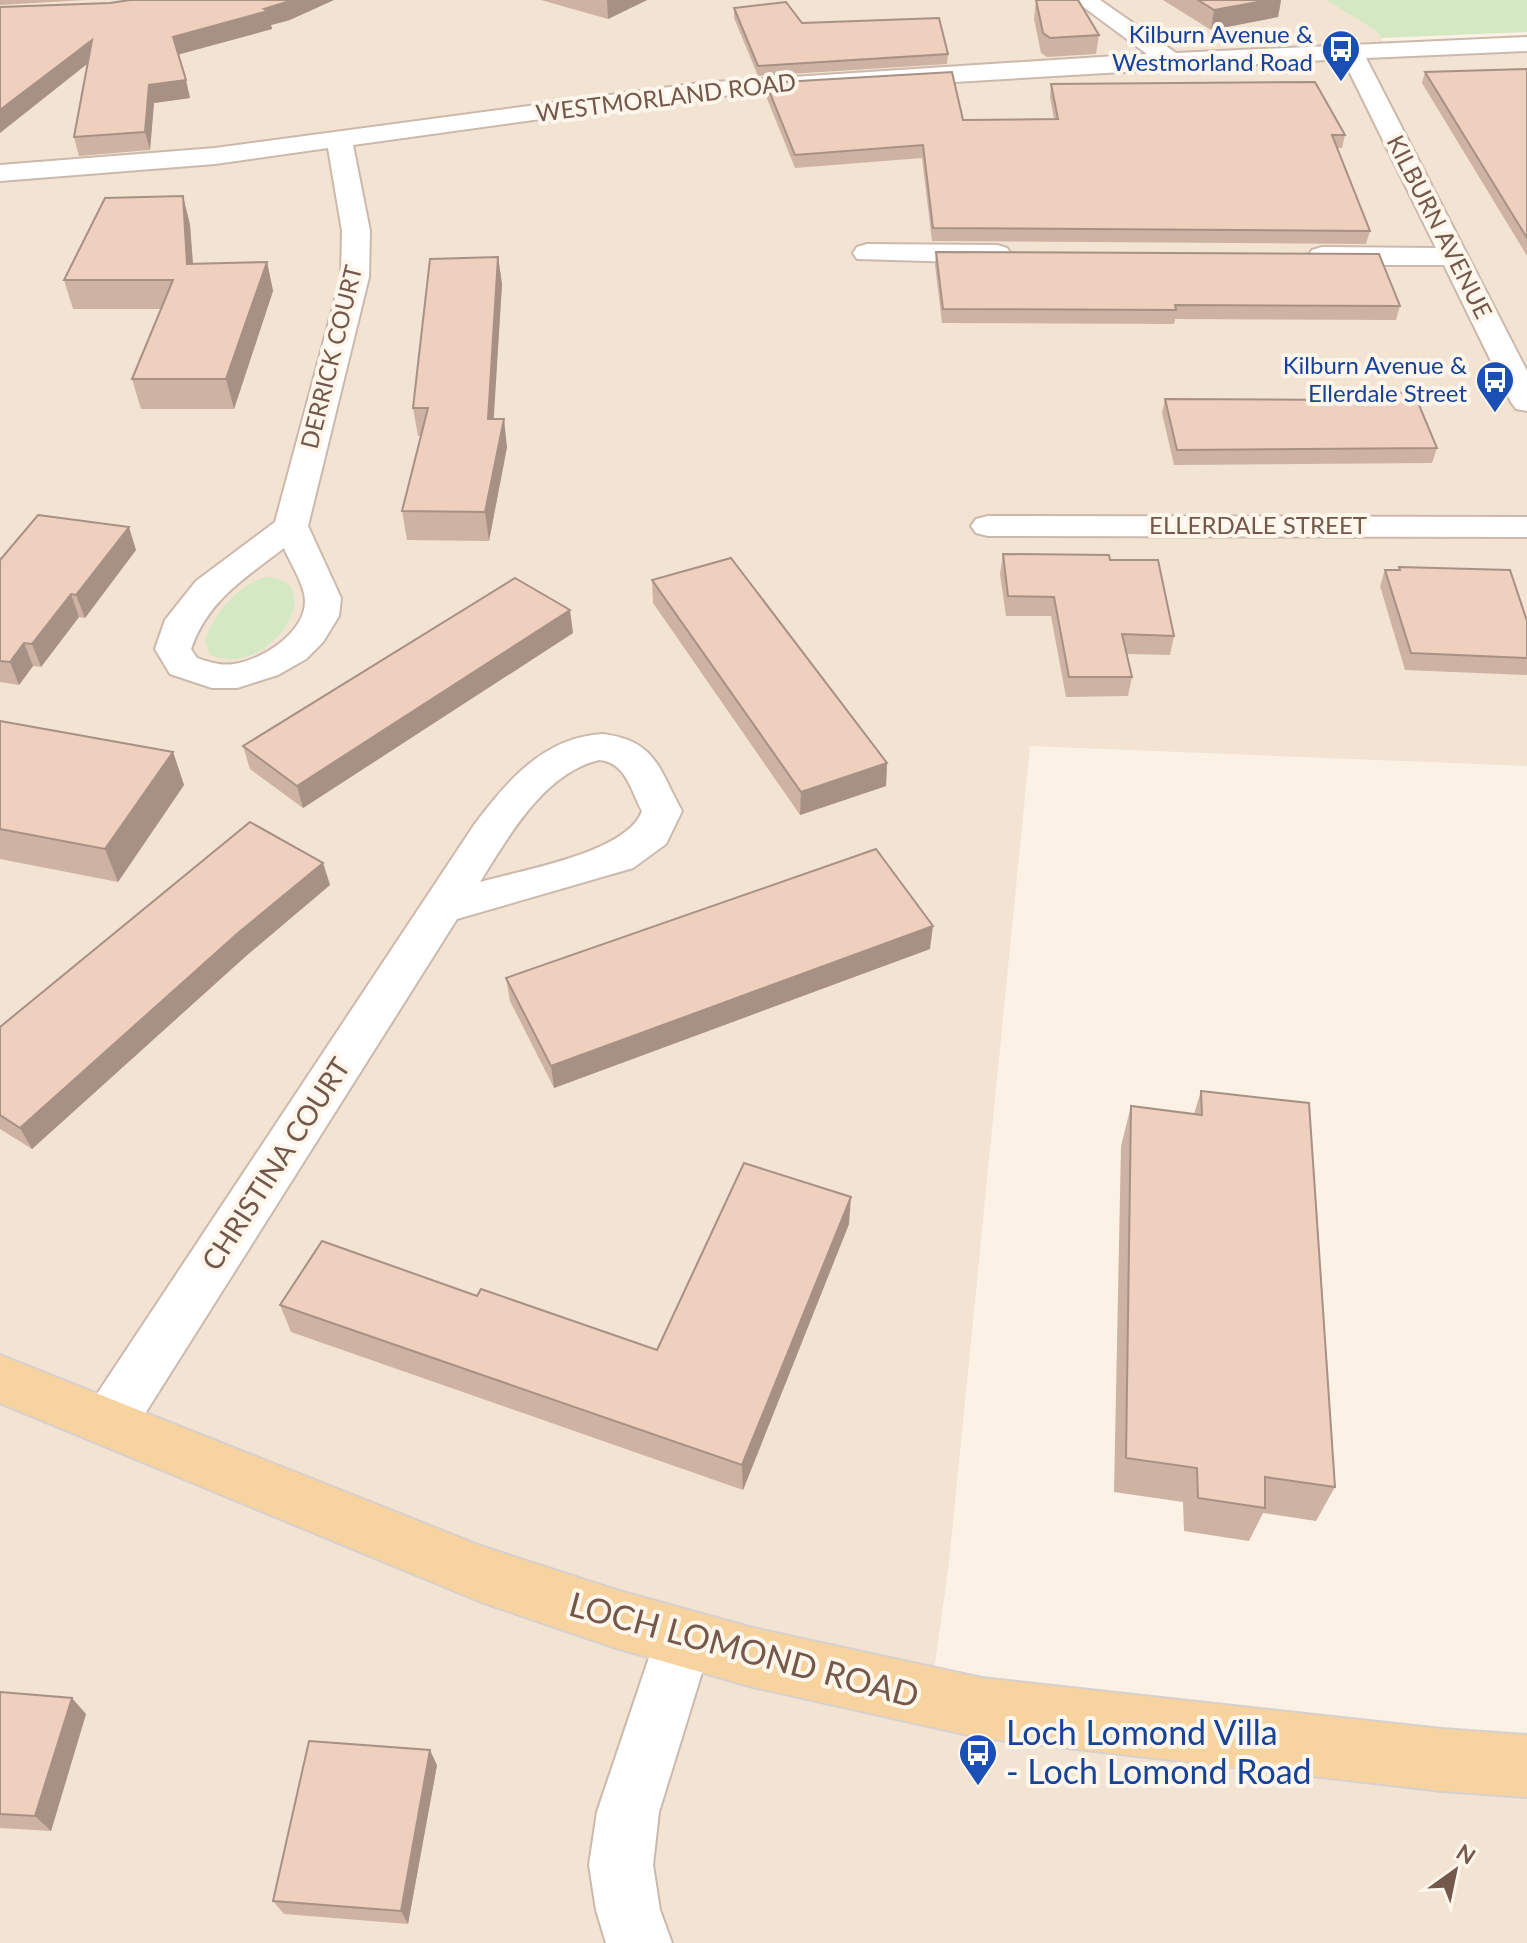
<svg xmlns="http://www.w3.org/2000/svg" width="1527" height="1943" viewBox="0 0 1527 1943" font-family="Lato,sans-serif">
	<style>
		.residential { fill: #f3e3d3 }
		.green { fill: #d4e8c4 }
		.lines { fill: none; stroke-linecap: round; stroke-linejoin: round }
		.minor-casing { stroke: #ccb9ac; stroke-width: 4 }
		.major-casing { stroke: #d8d0cd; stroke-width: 4 }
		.minor { fill: #fff; fill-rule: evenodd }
		.major { fill: #f7d3a0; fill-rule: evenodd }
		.wall { fill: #ceb2a3 }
		.shaded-wall { fill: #a79184 }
		.building { fill: #efcfbd; stroke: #a79184; stroke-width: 2 }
		.labels { text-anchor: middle; stroke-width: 8; stroke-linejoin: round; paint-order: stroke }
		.far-transit-label { font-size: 24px; fill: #164399; stroke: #fef6eb; text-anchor: end }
		.far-street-label { font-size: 24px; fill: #73584b; stroke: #fef6eb }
		.street-label { font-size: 28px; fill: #73584b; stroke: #fef6eb }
		.near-street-label { font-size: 34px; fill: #73584b; stroke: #fef6eb }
		.near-transit-label { font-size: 34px; fill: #164399; stroke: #fef6eb; text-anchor: start }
	</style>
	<rect width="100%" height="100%" fill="#fbf2e5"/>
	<polygon class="residential" points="0,0 1326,0 1375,30 1389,50 1527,44 1527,766 1030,746 949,1563 930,1699 1527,1767 1527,1943 0,1943"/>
	<g class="green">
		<polygon points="1326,0 1527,0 1527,32 1381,38 1375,30"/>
		<path d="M265 577C332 578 272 680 210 655L205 640C216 611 235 588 265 577Z"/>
	</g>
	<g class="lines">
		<g class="minor-casing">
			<g id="minor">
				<path d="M1074 0H1100L1176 53 1527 37V51L1366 58 1527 371V411L1516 409 1511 402 1444 265H1322L1312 262 1308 256 1312 250 1322 247 1436 248 1343 59 700 97 353 145 370 231 369 277 308 526 341 598 339 616 323 642 306 659 278 675 237 688H212L170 674 155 649 165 620 196 581 275 522 341 277 342 231 328 148 215 164 0 181V165L215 148 700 83 1147 54ZM284 548C290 563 305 585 305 601 305 633 262 660 234 664 220 666 209 662 197 658L191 649C208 600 244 579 284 548Z"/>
				<polygon points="867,244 997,245 1007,248 1011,254 1007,260 997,263 857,259 853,253 857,247"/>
				<polygon points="988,516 1527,517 1527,537 988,536 976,533 971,526 976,519"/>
				<path d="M603 734C657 741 659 770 682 811L666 844 633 868 457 919 129 1439 110 1446 91 1439 83 1421 91 1403 474 825C507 781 544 737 603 734ZM599 760C626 762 631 791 642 811 627 853 522 870 480 882 508 837 544 773 599 760Z"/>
				<polygon points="683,1611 704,1619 712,1640 659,1812 653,1865 660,1910 672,1943 606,1943 596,1910 589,1865 597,1812 662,1619"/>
			</g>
		</g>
		<g class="major-casing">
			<polygon id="major" points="0,1355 481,1546 616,1590 753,1628 982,1678 1442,1729 1527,1735 1527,1797 1442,1791 982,1738 753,1687 616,1648 481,1602 0,1403"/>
		</g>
		<use href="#minor" class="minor"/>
		<use href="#major" class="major"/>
	</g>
	<g class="wall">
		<polygon points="0,0 85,0 0,5"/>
		<polygon points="541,0 647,0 608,19"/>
		<polygon points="1036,0 1099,35 1096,54 1047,57 1041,53 1034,19"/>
		<polygon points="1163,0 1281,0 1278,17 1211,30"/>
		<polygon points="0,7 290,20 271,25 272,29 178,54 190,98 154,103 150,150 79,156 74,137 87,65"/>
		<polygon points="734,8 948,54 947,64 758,76 734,18"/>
		<polygon points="1527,69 1527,256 1422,83 1425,72"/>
		<polygon points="766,83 963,120 1054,119 1050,97 1051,84 1345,135 1342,148 1337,148 1370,231 1366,244 932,241 922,158 795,168 766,96"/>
		<polygon points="183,196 190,225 193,264 267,262 273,291 234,409 141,409 132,379 161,309 73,309 64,280"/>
		<polygon points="936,252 1400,306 1396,320 1175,319 1174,324 942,323 935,265"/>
		<polygon points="498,257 502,284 493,419 507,447 489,541 407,540 402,511 421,436 418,436 413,408"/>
		<polygon points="1339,391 1437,448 1432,463 1174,465 1162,413 1165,399 1337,400"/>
		<polygon points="136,550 85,618 79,617 41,667 33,666 19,685 0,682 0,560"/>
		<polygon points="1003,554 1110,560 1174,636 1170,655 1127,654 1132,677 1128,696 1066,697 1051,616 1006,616 1000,574"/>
		<polygon points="1399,567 1527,621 1527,675 1405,670 1380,586 1385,570 1398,570"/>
		<polygon points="652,580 887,763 886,786 800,815 653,603"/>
		<polygon points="573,633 303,808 250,769 243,746"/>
		<polygon points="0,721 173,752 184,785 118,882 0,859"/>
		<polygon points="323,863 330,885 246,956 32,1149 0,1129 0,1027"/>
		<polygon points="930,949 554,1088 510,1001 506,978"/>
		<polygon points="1201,1091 1335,1487 1316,1521 1263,1513 1249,1541 1184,1531 1183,1502 1114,1492 1121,1146 1131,1106 1194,1114"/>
		<polygon points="849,1224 743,1490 291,1332 280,1305 477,1296 657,1350"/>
		<polygon points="0,1692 86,1714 51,1831 0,1828"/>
		<polygon points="437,1765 408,1924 284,1914 273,1901"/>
	</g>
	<g class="shaded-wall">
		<polygon points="293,0 334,0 290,20 271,25 272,29 177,55 173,37"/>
		<polygon points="607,0 647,0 608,19"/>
		<polygon points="1269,0 1281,0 1278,17 1211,30 1214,10"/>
		<polygon points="92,40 96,57 0,133 0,110"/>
		<polygon points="186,80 190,98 154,103 150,150 145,132 149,85"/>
		<polygon points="183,196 190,225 195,293 187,264"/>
		<polygon points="498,257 502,284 492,447 488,419"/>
		<polygon points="267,262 273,291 234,409 226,379"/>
		<polygon points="504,419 507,447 489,541 485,512"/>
		<polygon points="129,527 136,550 85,618 76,595"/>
		<polygon points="71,594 79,617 41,667 32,644"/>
		<polygon points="570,610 573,633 303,808 297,786"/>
		<polygon points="24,643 33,666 19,685 10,662"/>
		<polygon points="173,752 184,785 118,882 105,849"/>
		<polygon points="887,763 886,786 800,815 801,792"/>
		<polygon points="323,863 330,885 246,956 32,1149 20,1128 238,933"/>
		<polygon points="933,926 930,949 554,1088 551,1066"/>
		<polygon points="851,1197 849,1224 743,1490 742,1465"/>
		<polygon points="72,1698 86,1714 51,1831 35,1816"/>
		<polygon points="430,1750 437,1765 408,1924 401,1911"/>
	</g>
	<g class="building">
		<polygon points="130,0 293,0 264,9 268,11 173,37 186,80 149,85 145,132 74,137 92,40 0,110 0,7 110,3"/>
		<polygon points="1036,0 1078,0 1099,35 1050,38 1043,33"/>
		<polygon points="1198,0 1269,0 1214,10"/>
		<polygon points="786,2 802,23 939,18 948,54 758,66 734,8"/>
		<polygon points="1527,69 1527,238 1425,72"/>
		<polygon points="952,72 963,120 1058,119 1051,84 1315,82 1345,135 1332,135 1370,231 933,228 923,145 795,155 766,83"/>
		<polygon points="183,196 187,264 267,262 226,379 132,379 173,280 64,280 105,198"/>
		<polygon points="936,252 1379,254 1400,306 1175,305 1176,310 943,309"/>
		<polygon points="498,257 488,419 504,419 485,512 402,511 428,408 413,408 430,259"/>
		<polygon points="1339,391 1414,393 1437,448 1177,450 1165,399 1343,400"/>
		<polygon points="38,515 129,527 76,595 71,594 32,644 24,643 10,662 0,661 0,560"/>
		<polygon points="1003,554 1109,555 1110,560 1158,560 1174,636 1122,634 1132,677 1069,677 1054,597 1008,596"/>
		<polygon points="731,558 887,763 801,792 652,580"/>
		<polygon points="1399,567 1510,570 1527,621 1527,658 1411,653 1385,570 1400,570"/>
		<polygon points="515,578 570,610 297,786 243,746"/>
		<polygon points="0,721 173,752 105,849 0,829"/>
		<polygon points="250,822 323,863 238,933 20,1128 0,1115 0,1027"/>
		<polygon points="876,849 933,926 551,1066 506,978"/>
		<polygon points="1201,1091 1309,1103 1335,1487 1265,1477 1265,1508 1198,1498 1197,1468 1126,1458 1131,1106 1202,1115"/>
		<polygon points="744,1163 851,1197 742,1465 280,1305 322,1241 477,1296 481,1289 657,1350"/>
		<polygon points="0,1692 72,1698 35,1816 0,1814"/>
		<polygon points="309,1741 430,1750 401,1911 273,1901"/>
	</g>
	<defs>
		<g id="bus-pin" transform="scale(2)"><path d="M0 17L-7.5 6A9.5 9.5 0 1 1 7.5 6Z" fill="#1a4fb4" stroke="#fef6eb"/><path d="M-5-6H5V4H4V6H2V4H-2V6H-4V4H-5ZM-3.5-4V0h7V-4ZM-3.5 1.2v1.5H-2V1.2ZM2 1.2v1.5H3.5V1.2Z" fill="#fff"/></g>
	</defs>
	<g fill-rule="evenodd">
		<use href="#bus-pin" x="1341" y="49"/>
		<use href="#bus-pin" x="1495" y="380"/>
		<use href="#bus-pin" x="978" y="1753"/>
	</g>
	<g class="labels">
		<g class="far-transit-label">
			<text x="1313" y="43">Kilburn Avenue &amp;<tspan x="1313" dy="28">Westmorland Road</tspan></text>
			<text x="1467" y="374">Kilburn Avenue &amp;<tspan x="1467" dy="28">Ellerdale Street</tspan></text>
		</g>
		<g class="far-street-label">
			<text transform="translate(666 98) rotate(-7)" y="8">WESTMORLAND ROAD</text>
			<text transform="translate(1439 227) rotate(63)" y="8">KILBURN AVENUE</text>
			<text transform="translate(332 357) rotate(-76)" y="8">DERRICK COURT</text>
			<text x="1258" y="534">ELLERDALE STREET</text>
		</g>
		<g class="street-label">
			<text transform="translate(276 1164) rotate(-57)" y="10">CHRISTINA COURT</text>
		</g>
		<g class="near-street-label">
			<text transform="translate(744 1650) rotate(15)" y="12">LOCH LOMOND ROAD</text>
		</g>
		<g class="near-transit-label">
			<text x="1006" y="1745">Loch Lomond Villa<tspan x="1006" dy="39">- Loch Lomond Road</tspan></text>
		</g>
	</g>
	<g transform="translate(1455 1871) rotate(33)" stroke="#fef6eb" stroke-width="6" paint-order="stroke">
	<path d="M0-6L14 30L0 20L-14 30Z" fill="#73584b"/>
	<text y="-12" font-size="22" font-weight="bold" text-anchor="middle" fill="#73584b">N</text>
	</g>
</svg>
